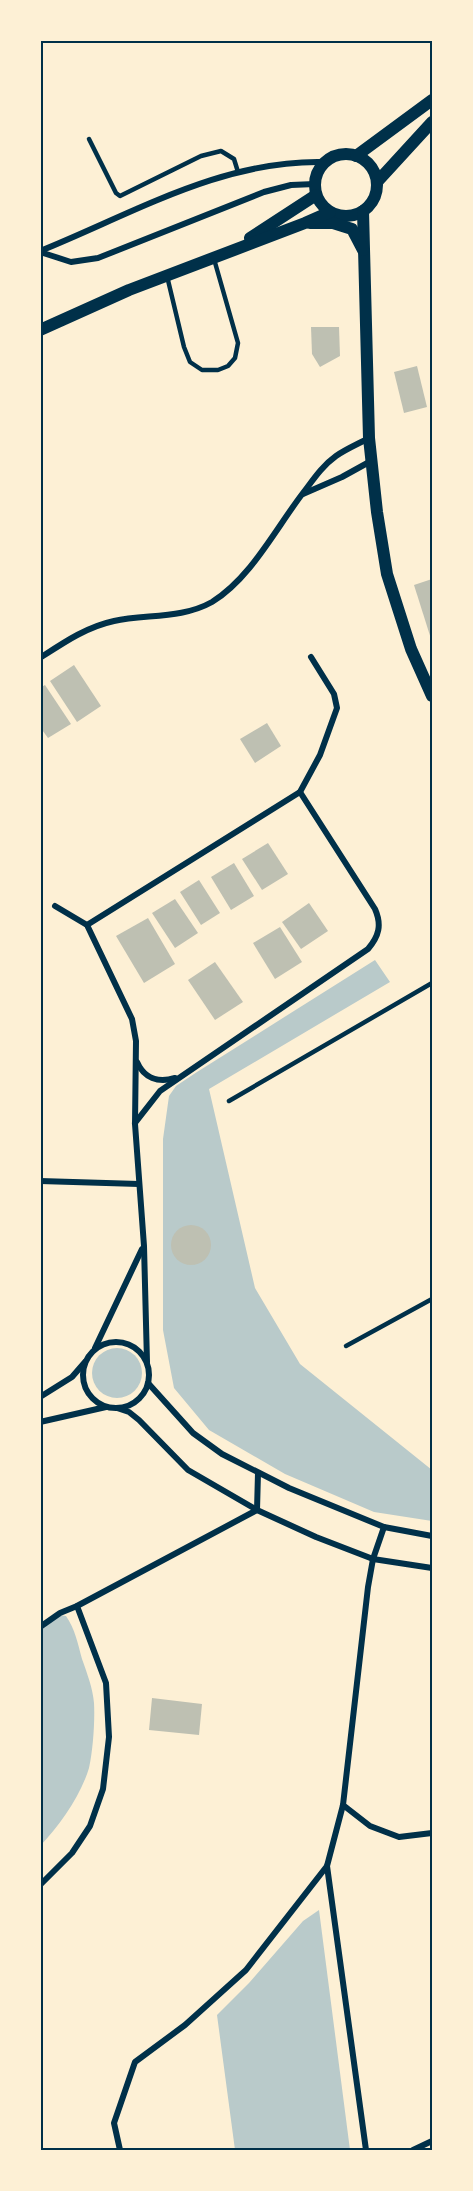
<svg xmlns="http://www.w3.org/2000/svg" width="473" height="2191" viewBox="0 0 473 2191" font-family="'Nunito Sans',sans-serif">
	<style>
		.green { fill: #b9caca }
		.building { fill: #bec0b2 }
		.lines { fill: none; stroke-linecap: round; stroke-linejoin: round }
		.service { stroke: #003049; stroke-width: 4.5 }
		.minor { stroke: #003049; stroke-width: 6 }
		.secondary { stroke: #003049; stroke-width: 12 }
		.neatline { fill: none; stroke: #003049; stroke-width: 2 }
	</style>
	<rect width="100%" height="100%" fill="#fdf0d5"/>
	<g class="green">
		<polygon points="375,960 390,982 209,1089 255,1288 300,1364 432,1470 432,1521 374,1512 285,1474 209,1430 174,1388 163,1330 163,1139 169,1096 176,1086 197,1072"/>
		<circle cx="117" cy="1373" r="25"/>
		<path d="M59 1615 66 1616C75 1629 78 1644 82 1659 87 1673 93 1689 94 1703 95 1721 93 1750 89 1768 81 1795 60 1825 41 1845V1630Z"/>
		<polygon points="319,1910 350,2150 235,2150 217,2015 249,1983 303,1921"/>
	</g>
	<g class="building">
		<polygon points="311,327 339,327 340,356 320,367 312,354"/>
		<polygon points="417,366 427,407 404,413 394,372"/>
		<polygon points="432,579 432,642 414,585"/>
		<polygon points="74,665 101,706 77,722 50,681"/>
		<polygon points="45,685 71,724 48,738 40,727 40,688"/>
		<polygon points="267,723 281,746 255,763 240,739"/>
		<polygon points="268,843 288,874 262,890 242,859"/>
		<polygon points="234,863 254,896 231,910 211,877"/>
		<polygon points="199,880 220,913 201,925 180,892"/>
		<polygon points="175,899 198,933 175,948 152,913"/>
		<polygon points="309,903 328,931 301,949 282,922"/>
		<polygon points="148,918 175,964 144,983 116,936"/>
		<polygon points="280,927 302,962 275,979 253,943"/>
		<polygon points="215,962 243,1002 215,1020 188,980"/>
		<circle cx="191" cy="1245" r="20"/>
		<polygon points="152,1698 202,1704 199,1735 149,1730"/>
	</g>
	<g class="lines">
		<g class="service">
			<polyline points="89,139 116,193 120,196 201,156 221,151 234,159 238,172"/>
			<polyline points="167,276 184,347 190,362 202,370 218,370 228,366 235,358 238,343 214,259"/>
			<polyline points="229,1101 432,983"/>
			<polyline points="346,1346 432,1299"/>
		</g>
		<g class="minor">
			<path d="M40 251C132 214 223 159 325 162"/>
			<polyline points="40,252 71,262 98,258 264,192 291,185 315,184"/>
			<polyline points="303,494 342,477 371,461"/>
			<path d="M40 658C63 643 86 627 114 621 146 614 182 619 212 602 251 578 276 528 303 493 313 480 322 466 336 456 346 449 358 444 369 438"/>
			<polyline points="55,906 87,925 132,1019 136,1041 135,1124 144,1246 147,1362"/>
			<polyline points="87,925 300,792 320,755 337,708 334,694 311,657"/>
			<path d="M137 1062C144 1078 158 1083 175 1078"/>
			<path d="M135 1123 160 1091 368 949C379 936 382 925 375 909L300 792"/>
			<polyline points="40,1181 139,1184"/>
			<circle cx="116" cy="1375" r="33"/>
			<polyline points="95,1348 142,1249"/>
			<polyline points="148,1383 193,1433 222,1454 289,1488 384,1527 432,1536"/>
			<polyline points="40,1397 72,1377 85,1362"/>
			<polyline points="117,1408 129,1412 139,1420 188,1470 257,1510 316,1537 373,1559 432,1568"/>
			<polyline points="40,1422 106,1407"/>
			<polyline points="40,1627 60,1613 77,1606 257,1510 258,1473"/>
			<polyline points="343,1805 370,1826 399,1837 432,1833"/>
			<polyline points="327,1866 366,2150"/>
			<polyline points="40,1885 72,1853 90,1826 103,1789 109,1737 106,1683 77,1606"/>
			<polyline points="120,2150 114,2123 135,2062 185,2025 246,1970 327,1866 343,1805 368,1587 373,1559 384,1527"/>
			<polyline points="413,2150 432,2141"/>
		</g>
		<g class="secondary">
			<circle cx="346" cy="185" r="31"/>
			<polyline points="356,156 432,100"/>
			<polyline points="377,182 432,122"/>
			<polyline points="363,211 369,438 377,512 387,574 411,649 432,696"/>
			<polyline points="310,223 333,223 352,229 363,250"/>
			<polyline points="250,238 316,195"/>
			<polyline points="40,330 129,290 305,223 330,212"/>
		</g>
	</g>
	<rect width="473" height="2191" fill="none" stroke="#fdf0d5" stroke-width="84"/>
	<rect x="42" y="42" width="389" height="2107" class="neatline"/>
</svg>
